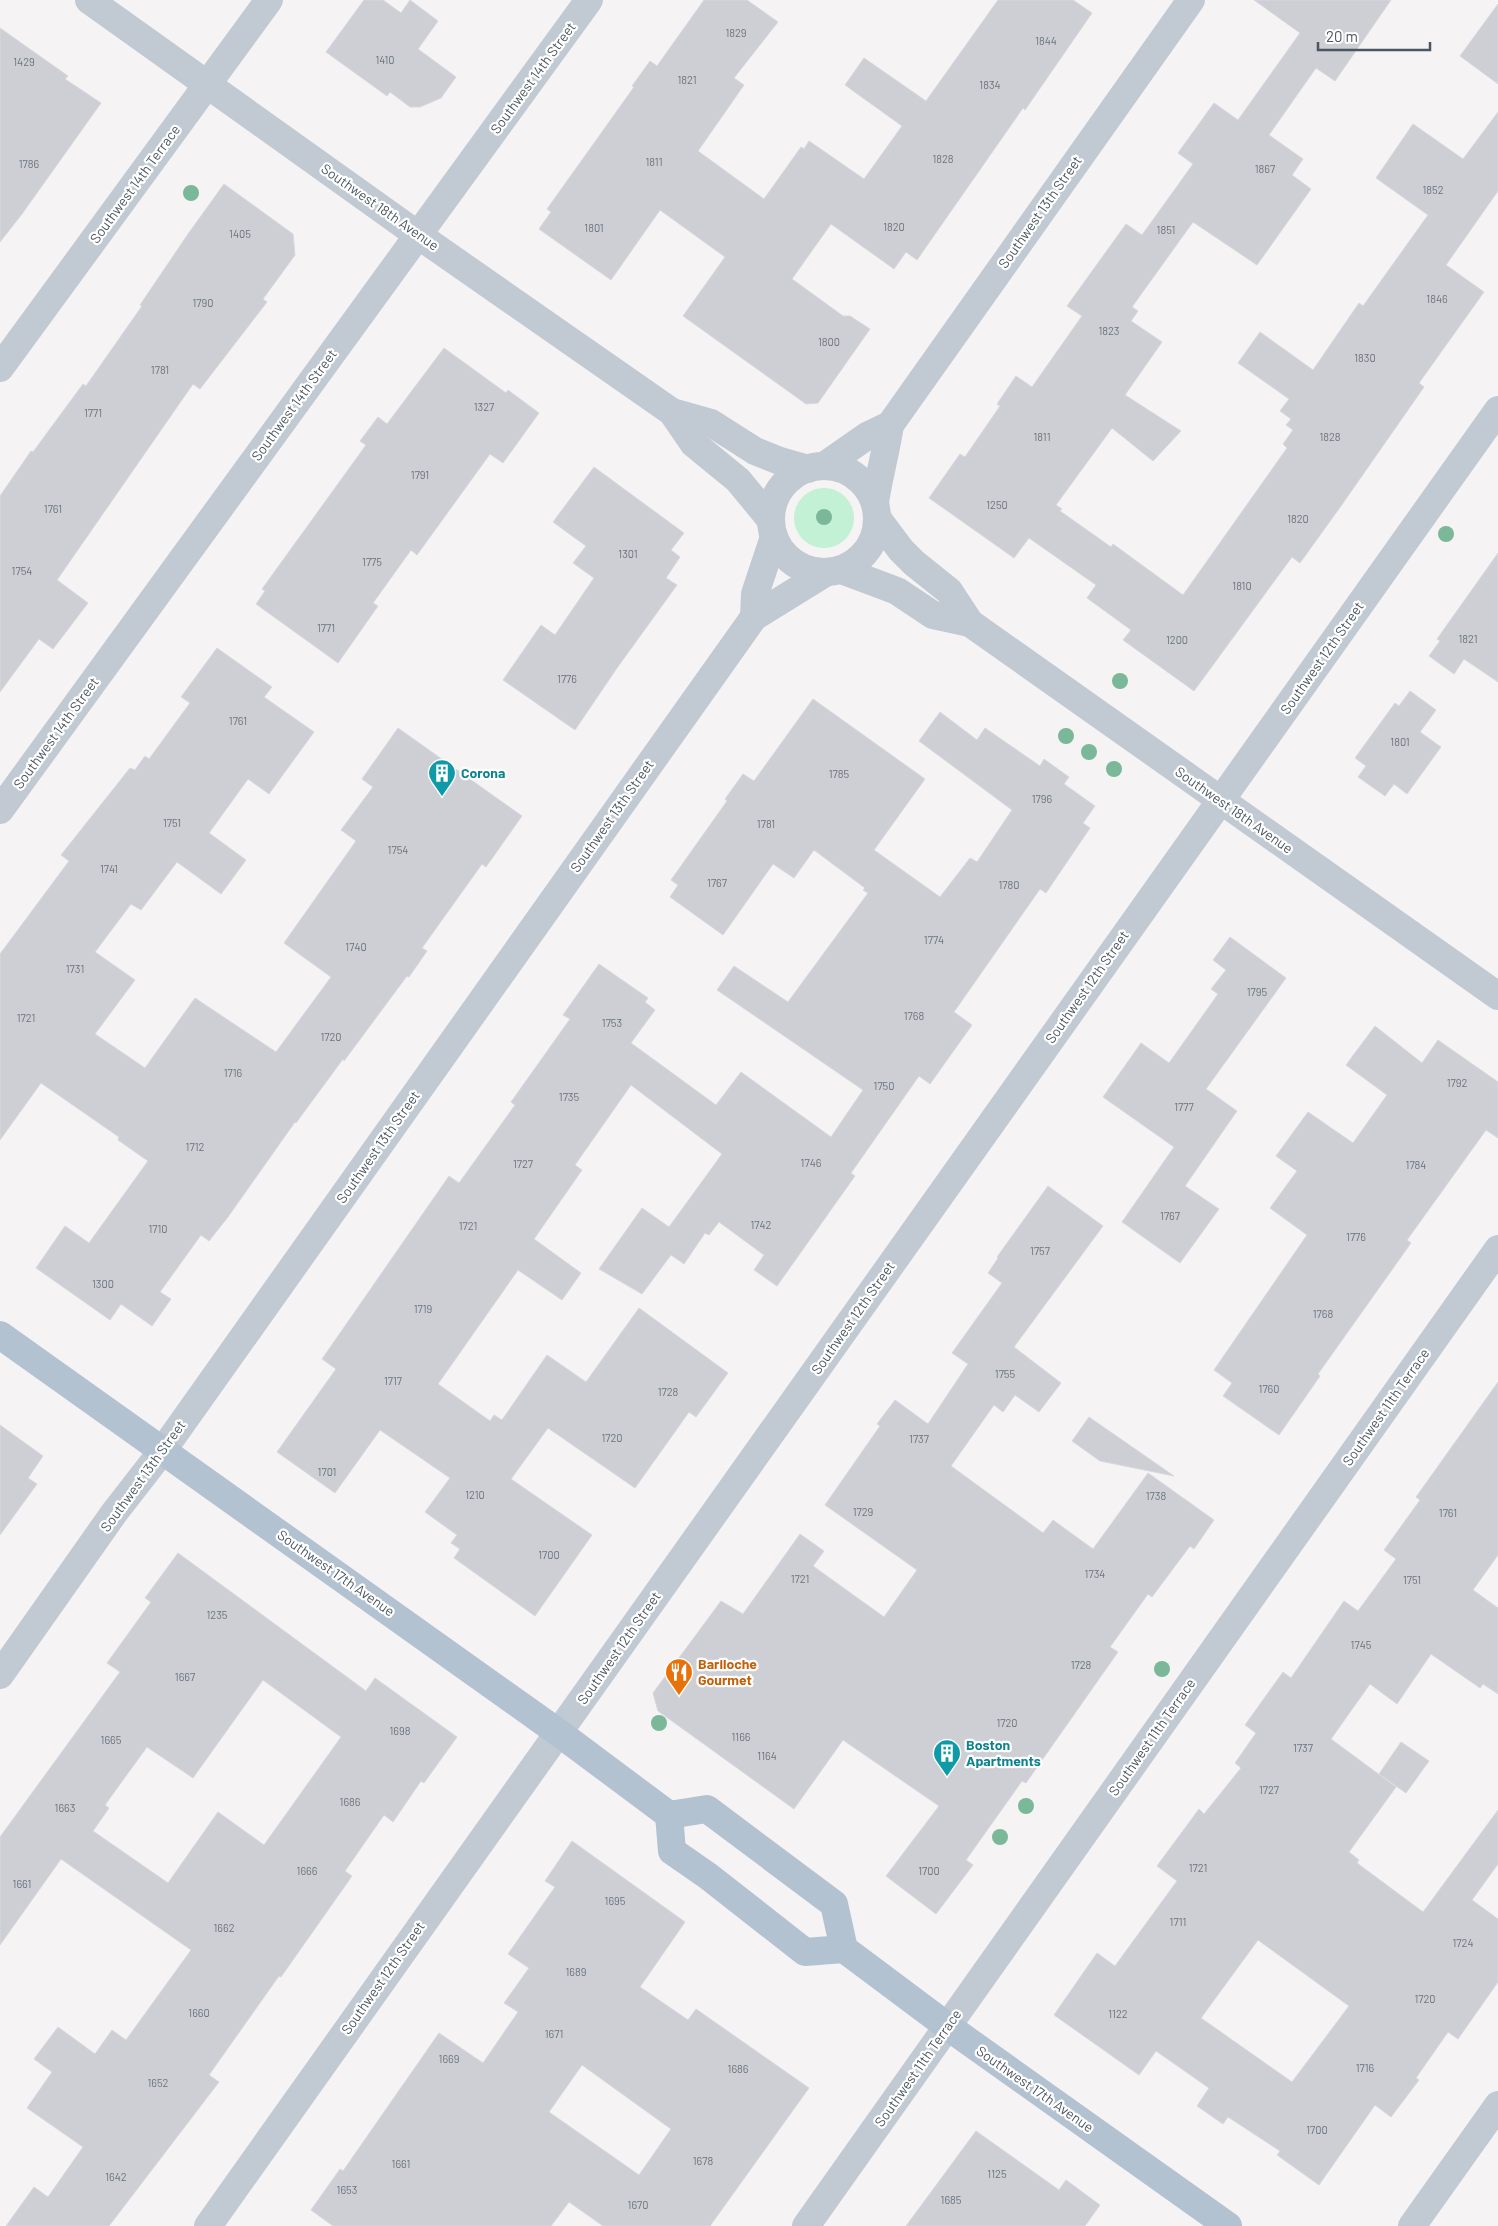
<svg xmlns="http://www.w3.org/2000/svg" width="1498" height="2226" viewBox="0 0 1498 2226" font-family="Barlow,sans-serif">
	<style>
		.green { fill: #c3f1d5 }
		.building { fill: #cdcfd5; stroke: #d7d9de; fill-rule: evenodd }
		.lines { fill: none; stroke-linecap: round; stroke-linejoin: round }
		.minor { stroke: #c1cad2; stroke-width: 28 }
		.major { stroke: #b3c2d1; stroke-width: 28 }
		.tree { fill: #7bb799 }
		.labels { text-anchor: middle; stroke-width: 4.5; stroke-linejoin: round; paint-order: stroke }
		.number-label { font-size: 11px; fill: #6b747e }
		.street-label { font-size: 14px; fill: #4a5661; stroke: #fff }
		.culture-label { font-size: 14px; font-weight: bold; fill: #0d838f; stroke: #fff; text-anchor: start }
		.food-label { font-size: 14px; font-weight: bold; fill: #c56008; stroke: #fff; text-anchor: start }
	</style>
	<rect width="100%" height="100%" fill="#f5f3f3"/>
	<circle class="green" cx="824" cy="518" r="30"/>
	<g class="building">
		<polygon points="364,0 383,0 401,13 410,0 438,21 418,49 456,77 441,98 420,107 410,107 390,92 387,96 326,52"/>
		<polygon points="704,0 747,0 778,22 734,78 744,85 698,151 764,199 801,147 804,149 809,141 864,179 902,126 845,85 864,58 926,101 998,0 1073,0 1092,13 1025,110 1023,108 917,260 906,252 894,269 831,224 792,279 843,316 850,316 870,329 818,403 806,404 683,316 725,257 660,210 611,280 539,229 551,212 547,209 634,87 632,86 650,61 657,66"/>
		<polygon points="1254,0 1391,0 1335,81 1316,68 1269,135 1303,159 1292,175 1311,189 1257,265 1193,222 1132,307 1138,311 1131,321 1162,342 1125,395 1181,431 1153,461 1112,428 1056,505 1062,509 1060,511 1111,547 1113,544 1183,595 1287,448 1283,444 1293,430 1286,425 1291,419 1280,411 1289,399 1238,363 1260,332 1313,370 1359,303 1363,306 1428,215 1376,178 1413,124 1463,159 1498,112 1498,191 1446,265 1484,292 1419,383 1424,387 1341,506 1300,563 1292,557 1194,691 1123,640 1131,630 1087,598 1096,585 1029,538 1014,558 929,498 960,454 965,457 1000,406 997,404 1016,376 1032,387 1082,316 1067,306 1126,224 1142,235 1193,164 1178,153 1214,103 1238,120 1300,33"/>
		<polygon points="1498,4 1498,84 1460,56"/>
		<polygon points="0,28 68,76 65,79 101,103 22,214 0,242"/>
		<polygon points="224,184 293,234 295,255 263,299 267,302 200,389 193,384 57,580 88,603 53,649 39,639 0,692 0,496 31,451 33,452 83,384 86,386 142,306 140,305 188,234"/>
		<polygon points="444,348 506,393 508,390 539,413 503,463 490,454 417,555 411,550 373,603 378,606 338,663 256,604 265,591 262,589 366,445 360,441 378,417 387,424"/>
		<polygon points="594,467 684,533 671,550 680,557 666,578 677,585 617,668 575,730 503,680 541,625 555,635 594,578 573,563 586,546 553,522"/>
		<polygon points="1498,553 1498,682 1464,659 1454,674 1429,656 1440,641 1437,639"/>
		<polygon points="217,648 272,687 264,697 314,732 269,794 248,779 209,833 246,860 221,894 177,862 141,910 131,904 95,952 135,980 95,1034 145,1068 195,998 276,1052 331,977 284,943 356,841 341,830 373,787 362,779 398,728 522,816 486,867 482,864 422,948 427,951 409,977 407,976 344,1061 343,1059 296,1123 295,1122 228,1217 209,1241 201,1235 160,1292 171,1299 152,1326 121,1304 110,1320 36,1268 65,1226 89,1243 148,1161 118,1140 119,1137 41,1083 0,1140 0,954 69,861 61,855 130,768 135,770 145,756 149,759 190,703 181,697"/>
		<polygon points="1410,691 1436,710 1420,732 1441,747 1407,794 1394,784 1385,796 1358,777 1366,766 1355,758 1395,703 1399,706"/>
		<polygon points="813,699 925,779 874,850 940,897 970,858 977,862 1012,810 919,741 940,712 977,740 985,728 1040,766 1044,759 1069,777 1064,784 1095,806 1083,823 1090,828 1046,893 1040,889 954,1012 972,1025 930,1084 919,1076 851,1173 855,1176 777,1286 754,1270 764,1255 719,1222 709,1235 705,1233 684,1264 671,1255 642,1294 599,1269 642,1208 669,1227 722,1154 631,1085 575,1165 582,1170 534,1239 581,1273 562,1300 518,1270 438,1384 490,1421 494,1415 502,1420 547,1355 586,1382 639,1308 728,1373 696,1417 689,1412 635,1488 548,1428 511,1479 592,1535 535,1616 454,1558 460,1549 451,1543 457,1535 425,1512 450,1478 380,1430 335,1493 277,1452 336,1369 322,1359 449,1176 459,1183 515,1105 511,1102 570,1019 563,1015 599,964 648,998 645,1002 655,1010 631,1043 716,1105 741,1072 831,1137 863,1090 717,990 734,966 788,1002 868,893 863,890 865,888 814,850 794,878 773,864 723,935 670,897 678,885 671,880 727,801 725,799 743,774 754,781"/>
		<polygon points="1230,937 1286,978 1206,1089 1237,1111 1185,1186 1219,1209 1180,1263 1122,1222 1174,1147 1103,1097 1141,1043 1169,1063 1218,994 1211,989 1226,970 1213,960"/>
		<polygon points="1375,1026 1422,1063 1438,1040 1498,1082 1498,1138 1486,1130 1407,1240 1411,1243 1318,1374 1320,1376 1279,1435 1223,1396 1232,1383 1214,1370 1307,1235 1270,1208 1297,1171 1276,1156 1308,1112 1353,1143 1387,1095 1346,1065"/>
		<polygon points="1048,1186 1103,1226 1014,1347 1061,1383 1039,1412 1015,1395 1003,1412 994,1405 951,1466 1043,1533 1053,1520 1093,1549 1148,1473 1214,1520 1194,1549 1190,1546 1152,1597 1148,1594 1110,1647 1118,1652 1026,1783 1022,1781 966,1860 973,1865 936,1914 886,1876 939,1806 843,1740 794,1809 658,1711 653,1693 721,1601 743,1614 800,1534 824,1551 813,1566 884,1617 917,1570 825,1505 880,1426 877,1424 895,1400 928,1424 968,1364 952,1353 1002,1283 988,1273 998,1258 997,1257"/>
		<path d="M1498 1382V1555L1473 1590 1498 1608V1694L1483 1684 1480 1688 1431 1654 1397 1704 1370 1684 1331 1739 1396 1787 1349 1852 1359 1860 1357 1863 1423 1912 1498 1810V1864L1472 1900 1498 1919V1982L1458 2039 1448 2032 1416 2078 1419 2080 1391 2117 1375 2105 1319 2185 1277 2155 1280 2151 1228 2117 1223 2124 1197 2106 1209 2088 1156 2051 1139 2075 1054 2015 1097 1953 1115 1966 1177 1881 1157 1866 1199 1809 1204 1814 1241 1768 1235 1763 1256 1733 1245 1725 1283 1672 1291 1678 1344 1601 1358 1611 1396 1559 1384 1550 1420 1500 1416 1497ZM1258 1940 1349 2006 1292 2082 1201 2018Z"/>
		<polygon points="1089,1417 1174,1476 1100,1461 1072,1441"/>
		<polygon points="0,1425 43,1456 28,1478 37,1484 0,1535"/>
		<path d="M178 1553 366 1691 375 1678 457 1737 424 1783 421 1781 393 1822 384 1815 345 1871 352 1876 281 1977 279 1976 209 2075 219 2082 109 2226H6L34 2187 48 2197 83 2147 27 2108 52 2072 34 2059 58 2027 95 2054 112 2030 126 2040 191 1950 61 1859 0 1945V1837L120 1672 107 1663 151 1602 145 1598ZM263 1680 341 1737 264 1845 218 1812 168 1883 93 1831 109 1808 105 1805 147 1747 193 1778Z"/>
		<polygon points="1401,1742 1429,1761 1406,1793 1379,1774"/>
		<path d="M572 1841 685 1922 640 1987 688 2020 696 2009 809 2088 710 2226H603L569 2202 551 2226H333L311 2210 340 2169 343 2171 439 2033 483 2063 518 2012 504 2003 529 1968 508 1954 555 1887 545 1881ZM582 2065 671 2129 639 2175 549 2112Z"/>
		<polygon points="976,2131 1059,2190 1066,2180 1100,2205 1085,2226 906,2226"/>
	</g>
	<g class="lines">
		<g class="minor">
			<polyline points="89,0 418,235 672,412 711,423 755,451 780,461 808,469"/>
			<polyline points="0,368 269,0"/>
			<polyline points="672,412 694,444 738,480 771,520"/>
			<polyline points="824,466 867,436 890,425 1191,0"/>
			<circle cx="824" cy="519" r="53"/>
			<path d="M875 502C879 476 886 451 890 425"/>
			<polyline points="877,518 901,550 914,563 949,591 970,623 1498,996"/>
			<polyline points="841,570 897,591 933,615 970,623"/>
			<polyline points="754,617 755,594 774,537"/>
			<polyline points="0,810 589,0"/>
			<polyline points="0,1675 114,1513 163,1450 754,617 825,573"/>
			<polyline points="208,2226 1498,410"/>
			<polyline points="806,2226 1498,1249"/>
			<polyline points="1412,2226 1498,2105"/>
		</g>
		<g class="major">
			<polyline points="0,1335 559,1733 669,1815 707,1809 834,1904 844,1949 947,2026 1228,2226"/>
			<polyline points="669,1815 672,1851 708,1876 805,1952 844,1949"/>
		</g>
	</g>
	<g class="tree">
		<circle cx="191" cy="193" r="8"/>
		<circle cx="824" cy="517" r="8"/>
		<circle cx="1446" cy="534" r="8"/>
		<circle cx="1120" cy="681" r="8"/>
		<circle cx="1066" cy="736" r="8"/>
		<circle cx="1089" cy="752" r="8"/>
		<circle cx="1114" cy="769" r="8"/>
		<circle cx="1162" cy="1669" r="8"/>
		<circle cx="659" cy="1723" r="8"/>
		<circle cx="1026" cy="1806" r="8"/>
		<circle cx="1000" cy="1837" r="8"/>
	</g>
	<defs>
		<g id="building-pin" transform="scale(1.4375)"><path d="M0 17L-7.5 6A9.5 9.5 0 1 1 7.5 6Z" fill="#0f9aa8" stroke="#fff"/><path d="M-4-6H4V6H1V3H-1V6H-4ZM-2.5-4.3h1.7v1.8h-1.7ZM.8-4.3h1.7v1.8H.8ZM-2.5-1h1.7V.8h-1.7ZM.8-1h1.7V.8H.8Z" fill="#fff"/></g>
		<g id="restaurant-pin" transform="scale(1.4375)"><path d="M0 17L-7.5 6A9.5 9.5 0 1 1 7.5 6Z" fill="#e8710a" stroke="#fff"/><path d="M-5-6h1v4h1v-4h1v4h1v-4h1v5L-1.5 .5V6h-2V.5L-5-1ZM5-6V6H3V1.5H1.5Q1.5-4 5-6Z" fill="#fff"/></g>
	</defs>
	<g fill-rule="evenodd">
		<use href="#building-pin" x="442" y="773"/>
		<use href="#restaurant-pin" x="679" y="1672"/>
		<use href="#building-pin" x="947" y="1753"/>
	</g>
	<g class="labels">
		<g class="number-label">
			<text x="736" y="37">1829</text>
			<text x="1046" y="45">1844</text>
			<text x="385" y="64">1410</text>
			<text x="24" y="66">1429</text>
			<text x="687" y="84">1821</text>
			<text x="990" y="89">1834</text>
			<text x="943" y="163">1828</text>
			<text x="654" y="166">1811</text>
			<text x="29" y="168">1786</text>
			<text x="1265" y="173">1867</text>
			<text x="1433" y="194">1852</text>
			<text x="894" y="231">1820</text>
			<text x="594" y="232">1801</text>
			<text x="1166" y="234">1851</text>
			<text x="240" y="238">1405</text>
			<text x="1437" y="303">1846</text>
			<text x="203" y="307">1790</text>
			<text x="1109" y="335">1823</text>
			<text x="829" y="346">1800</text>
			<text x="1365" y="362">1830</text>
			<text x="160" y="374">1781</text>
			<text x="484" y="411">1327</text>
			<text x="93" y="417">1771</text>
			<text x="1042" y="441">1811</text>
			<text x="1330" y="441">1828</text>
			<text x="420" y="479">1791</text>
			<text x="997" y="509">1250</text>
			<text x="53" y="513">1761</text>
			<text x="1298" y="523">1820</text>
			<text x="628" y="558">1301</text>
			<text x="372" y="566">1775</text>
			<text x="22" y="575">1754</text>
			<text x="1242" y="590">1810</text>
			<text x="326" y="632">1771</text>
			<text x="1468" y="643">1821</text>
			<text x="1177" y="644">1200</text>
			<text x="567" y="683">1776</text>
			<text x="238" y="725">1761</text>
			<text x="1400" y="746">1801</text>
			<text x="839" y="778">1785</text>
			<text x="1042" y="803">1796</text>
			<text x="172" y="827">1751</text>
			<text x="766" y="828">1781</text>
			<text x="398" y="854">1754</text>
			<text x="109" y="873">1741</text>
			<text x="717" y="887">1767</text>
			<text x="1009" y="889">1780</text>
			<text x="934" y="944">1774</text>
			<text x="356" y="951">1740</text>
			<text x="75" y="973">1731</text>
			<text x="1257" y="996">1795</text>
			<text x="914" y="1020">1768</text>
			<text x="26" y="1022">1721</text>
			<text x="612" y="1027">1753</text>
			<text x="331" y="1041">1720</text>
			<text x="233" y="1077">1716</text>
			<text x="1457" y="1087">1792</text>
			<text x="884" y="1090">1750</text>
			<text x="569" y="1101">1735</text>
			<text x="1184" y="1111">1777</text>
			<text x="195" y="1151">1712</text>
			<text x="811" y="1167">1746</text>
			<text x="523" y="1168">1727</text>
			<text x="1416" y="1169">1784</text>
			<text x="1170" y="1220">1767</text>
			<text x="761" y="1229">1742</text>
			<text x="468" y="1230">1721</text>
			<text x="158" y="1233">1710</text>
			<text x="1356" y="1241">1776</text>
			<text x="1040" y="1255">1757</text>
			<text x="103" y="1288">1300</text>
			<text x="423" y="1313">1719</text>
			<text x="1323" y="1318">1768</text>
			<text x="1005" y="1378">1755</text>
			<text x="393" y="1385">1717</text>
			<text x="1269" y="1393">1760</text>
			<text x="668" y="1396">1728</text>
			<text x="612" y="1442">1720</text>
			<text x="919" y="1443">1737</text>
			<text x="327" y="1476">1701</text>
			<text x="475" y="1499">1210</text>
			<text x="1156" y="1500">1738</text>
			<text x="863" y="1516">1729</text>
			<text x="1448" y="1517">1761</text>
			<text x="549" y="1559">1700</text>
			<text x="1095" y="1578">1734</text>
			<text x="800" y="1583">1721</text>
			<text x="1412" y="1584">1751</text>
			<text x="217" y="1619">1235</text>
			<text x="1361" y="1649">1745</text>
			<text x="1081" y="1669">1728</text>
			<text x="185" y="1681">1667</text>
			<text x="1007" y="1727">1720</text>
			<text x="400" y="1735">1698</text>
			<text x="741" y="1741">1166</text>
			<text x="111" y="1744">1665</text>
			<text x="1303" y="1752">1737</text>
			<text x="767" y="1760">1164</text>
			<text x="1269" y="1794">1727</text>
			<text x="350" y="1806">1686</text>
			<text x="65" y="1812">1663</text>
			<text x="1198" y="1872">1721</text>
			<text x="307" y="1875">1666</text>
			<text x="929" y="1875">1700</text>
			<text x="22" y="1888">1661</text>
			<text x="615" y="1905">1695</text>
			<text x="1178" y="1926">1711</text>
			<text x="224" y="1932">1662</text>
			<text x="1463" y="1947">1724</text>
			<text x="576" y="1976">1689</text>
			<text x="1425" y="2003">1720</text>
			<text x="199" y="2017">1660</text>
			<text x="1118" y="2018">1122</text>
			<text x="554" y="2038">1671</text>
			<text x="449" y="2063">1669</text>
			<text x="1365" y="2072">1716</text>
			<text x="738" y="2073">1686</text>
			<text x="158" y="2087">1652</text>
			<text x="1317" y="2134">1700</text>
			<text x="703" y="2165">1678</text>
			<text x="401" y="2168">1661</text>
			<text x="997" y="2178">1125</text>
			<text x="116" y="2181">1642</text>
			<text x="347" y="2194">1653</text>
			<text x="951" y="2204">1685</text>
			<text x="638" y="2209">1670</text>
		</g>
		<g class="street-label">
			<text transform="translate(533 78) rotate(-54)" y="5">Southwest 14th Street</text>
			<text transform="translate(135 184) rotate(-54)" y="5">Southwest 14th Terrace</text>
			<text transform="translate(380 207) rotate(35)" y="5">Southwest 18th Avenue</text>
			<text transform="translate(1040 212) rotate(-55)" y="5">Southwest 13th Street</text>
			<text transform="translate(294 405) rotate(-54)" y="5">Southwest 14th Street</text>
			<text transform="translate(1322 658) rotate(-55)" y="5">Southwest 12th Street</text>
			<text transform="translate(56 733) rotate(-54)" y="5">Southwest 14th Street</text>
			<text transform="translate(1234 810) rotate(35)" y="5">Southwest 18th Avenue</text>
			<text transform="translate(612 816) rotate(-55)" y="5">Southwest 13th Street</text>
			<text transform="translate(1087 987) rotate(-55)" y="5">Southwest 12th Street</text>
			<text transform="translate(378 1147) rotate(-55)" y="5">Southwest 13th Street</text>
			<text transform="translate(853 1318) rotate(-55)" y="5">Southwest 12th Street</text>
			<text transform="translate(1386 1407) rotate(-55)" y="5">Southwest 11th Terrace</text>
			<text transform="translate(143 1476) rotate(-54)" y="5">Southwest 13th Street</text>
			<text transform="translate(336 1573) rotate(35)" y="5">Southwest 17th Avenue</text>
			<text transform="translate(619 1648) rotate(-55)" y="5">Southwest 12th Street</text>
			<text transform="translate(1152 1737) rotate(-55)" y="5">Southwest 11th Terrace</text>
			<text transform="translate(383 1978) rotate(-55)" y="5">Southwest 12th Street</text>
			<text transform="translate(918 2068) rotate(-55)" y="5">Southwest 11th Terrace</text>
			<text transform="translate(1035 2089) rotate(35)" y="5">Southwest 17th Avenue</text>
		</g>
		<g class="culture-label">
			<text x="461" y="778">Corona</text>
			<text x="966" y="1750">Boston<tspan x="966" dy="16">Apartments</tspan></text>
		</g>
		<g class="food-label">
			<text x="698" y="1669">Bariloche<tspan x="698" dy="16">Gourmet</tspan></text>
		</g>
	</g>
	<path d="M1318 42v8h112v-8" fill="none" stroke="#4a5661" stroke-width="2.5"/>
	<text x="1326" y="42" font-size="15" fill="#4a5661" stroke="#ffffff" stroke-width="4" paint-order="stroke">20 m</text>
</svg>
